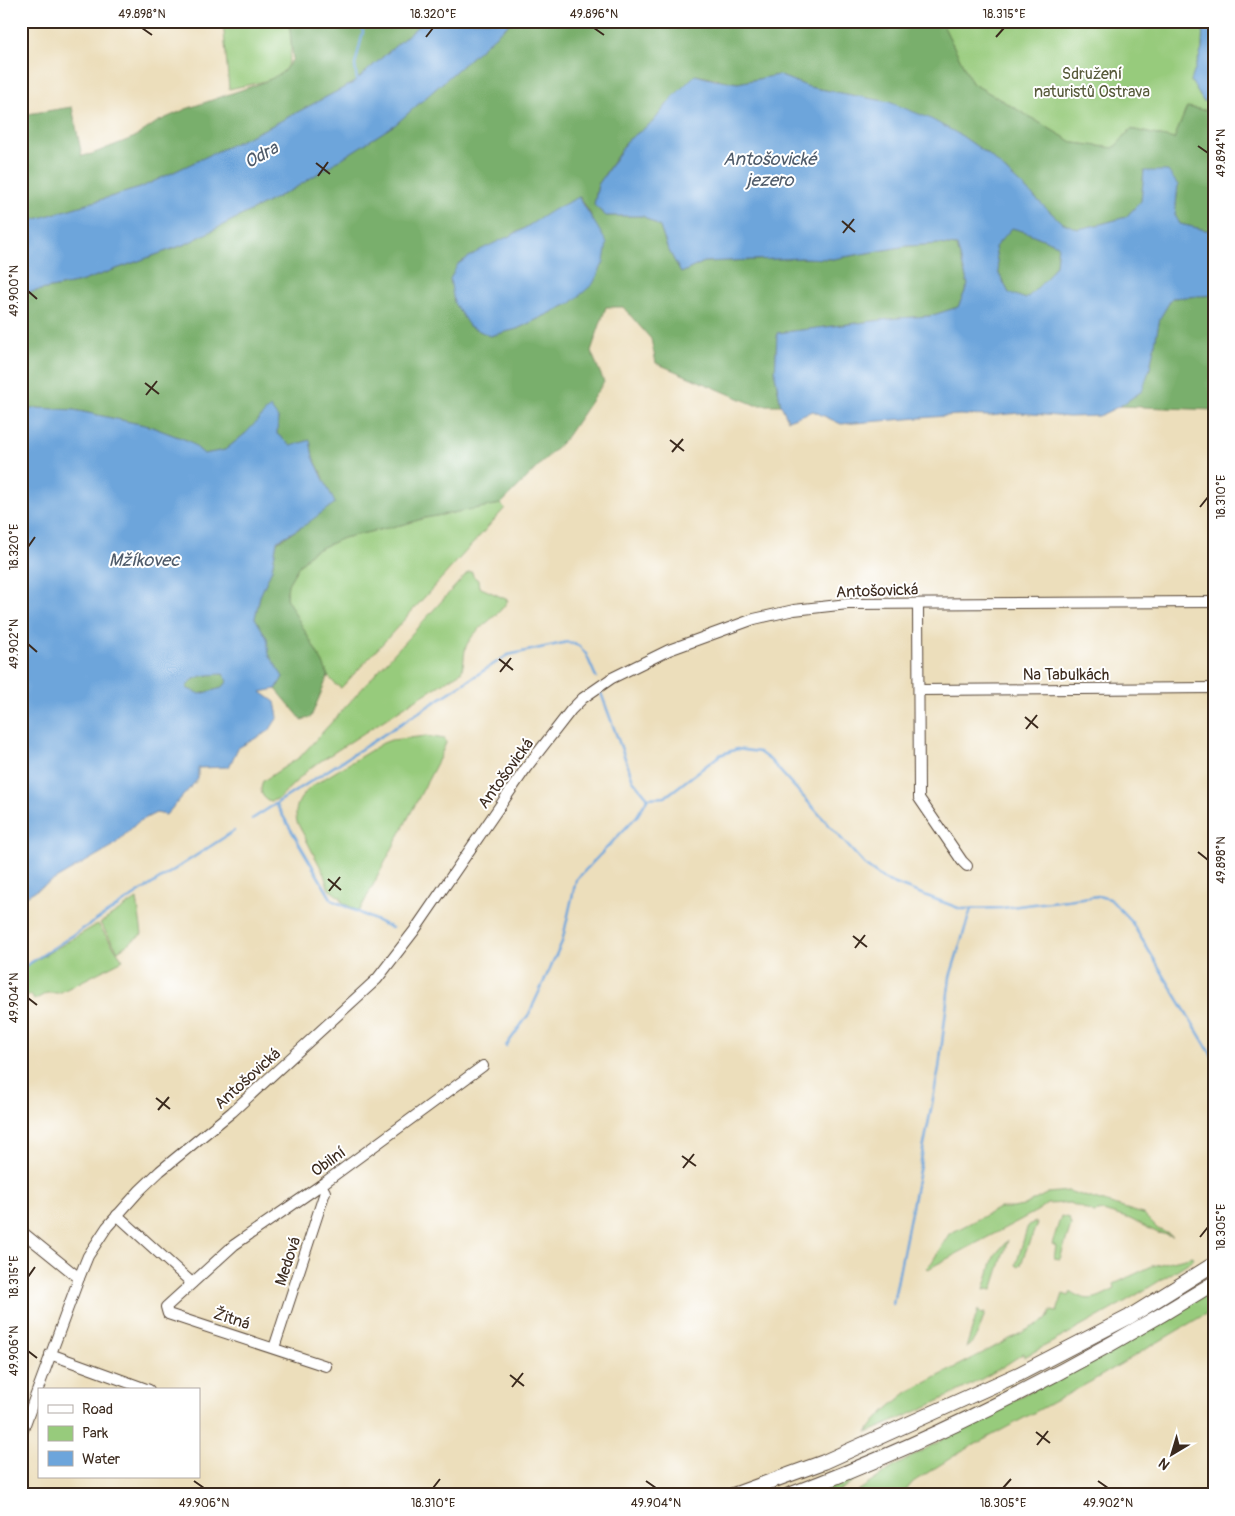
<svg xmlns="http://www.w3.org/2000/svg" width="1235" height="1516" viewBox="0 0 1235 1516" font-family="Pangolin,sans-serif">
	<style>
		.green { fill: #97cb7c; stroke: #697a4d }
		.forest { fill: #79af6c; stroke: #5a6c45; fill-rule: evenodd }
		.water { fill: #6da5db; stroke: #54687c; fill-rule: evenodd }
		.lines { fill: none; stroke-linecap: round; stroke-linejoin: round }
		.stream { stroke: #6da5db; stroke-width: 2.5 }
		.minor-casing { stroke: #564536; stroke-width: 12 }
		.highway-casing { stroke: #564536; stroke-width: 16 }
		.minor { stroke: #fff; stroke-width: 10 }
		.highway { stroke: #fff; stroke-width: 14 }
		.ticks { fill: none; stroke: #3b2a1e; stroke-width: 2 }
		.labels { text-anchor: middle; stroke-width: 4; stroke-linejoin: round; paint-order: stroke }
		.park-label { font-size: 16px; fill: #575a3a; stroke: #fff }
		.street-label { font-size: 16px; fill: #3b2a1e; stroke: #fff }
		.water-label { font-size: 18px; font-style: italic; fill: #4f5b6a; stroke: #fff }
		.neatline { fill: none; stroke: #3b2a1e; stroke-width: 2 }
		.ticks-label { font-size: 12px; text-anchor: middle; fill: #3b2a1e }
	</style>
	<rect width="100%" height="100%" fill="#fff"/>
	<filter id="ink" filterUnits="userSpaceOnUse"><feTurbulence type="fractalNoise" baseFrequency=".02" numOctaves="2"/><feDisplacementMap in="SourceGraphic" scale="10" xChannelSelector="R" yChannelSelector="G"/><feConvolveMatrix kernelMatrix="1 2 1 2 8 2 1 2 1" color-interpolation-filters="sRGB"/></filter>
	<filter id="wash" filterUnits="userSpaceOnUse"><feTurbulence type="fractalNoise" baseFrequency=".0096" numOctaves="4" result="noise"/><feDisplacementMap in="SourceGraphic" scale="20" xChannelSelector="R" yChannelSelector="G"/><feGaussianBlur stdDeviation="1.12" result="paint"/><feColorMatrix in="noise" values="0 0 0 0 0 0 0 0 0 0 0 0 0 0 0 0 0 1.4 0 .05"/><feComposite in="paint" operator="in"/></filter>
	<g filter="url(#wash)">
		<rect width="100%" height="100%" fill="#ecdebb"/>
		<g class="green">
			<path d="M223 21H289C298 80 279 78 229 89Z"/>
			<polygon points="941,21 1203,21 1202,49 1191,81 1203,101 1214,101 1214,112 1187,107 1174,139 1131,129 1114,148 1074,143 972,83"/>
			<polygon points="501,504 505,508 384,642 341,688 335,684 328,676 323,663 286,598 288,584 298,567 312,552 343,538 405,524 425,518"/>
			<path d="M468 572H472L473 576 478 580 479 587 508 600C499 617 479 625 469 641 462 650 466 662 461 672L407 705 310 768 278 799 271 801C261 799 259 789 263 781L300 757Z"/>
			<path d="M426 736 445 739 446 743 439 759 360 910H356L342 902 341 897H339L329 889 323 872 297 822C293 806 301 796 312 786L383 743 391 740Z"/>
			<polygon points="137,899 142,934 118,951 100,923"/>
			<polygon points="98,924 123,960 59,993 47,993 34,1000 31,995 21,999 21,969"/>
			<polygon points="1068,1191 1143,1214 1158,1229 1173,1236 1158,1233 1130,1219 1103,1211 1094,1213 1070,1203 1047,1204 1037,1211 928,1269 927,1267 932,1262 949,1234 999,1208 1013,1208 1023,1206 1048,1193"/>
			<polygon points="1061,1216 1069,1218 1071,1225 1060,1259 1054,1258 1056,1246 1052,1244"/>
			<path d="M1035 1222 1037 1223C1032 1238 1025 1250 1021 1265L1019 1267 1016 1265 1028 1225Z"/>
			<polygon points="1008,1240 992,1290 988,1289 984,1290 994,1256"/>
			<path d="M1193 1256 1194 1259C1139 1295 1082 1327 1024 1357V1353C976 1386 920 1410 867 1433 877 1416 893 1404 908 1392L1046 1320 1051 1311 1057 1312 1063 1294 1069 1296 1071 1292C1089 1304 1097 1298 1115 1289L1114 1284 1152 1266Z"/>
			<polygon points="1214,1289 1214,1309 1092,1381 954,1456 913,1482 902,1495 852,1495 895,1466"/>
			<path d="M978 1310 981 1314 985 1313C980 1328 978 1339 966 1348Z"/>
			<polygon points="872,1468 833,1495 806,1495"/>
		</g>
		<g class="forest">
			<polygon points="289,21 424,21 353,83 271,126 140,188 30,221 21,222 21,115 72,107 82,156 92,154 135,137 157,122 186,109 267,81 283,72 293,59"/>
			<path d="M512 21H941L972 83 1074 143 1114 148 1131 129 1174 139 1187 107 1214 112V232L1180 224 1175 216 1178 185 1144 171 1141 201 1126 217 1101 224 1078 229 1061 222 989 155 962 136 889 102 809 87 778 75 738 83 695 75 673 97 653 122 628 140 598 184 594 205 606 216H643L660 227 667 247 681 273 704 262 802 258 833 259 907 246 939 244 957 246 968 285 958 307 930 316 898 318 777 333 775 375 781 405H755L656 363 651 339 623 307H606L591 351 604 382 566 438 501 504 425 518 405 524 343 538 312 552 298 567 288 584 286 598 323 663 328 676 311 717 302 720 276 689 283 677 268 654 267 638 255 618 260 596 272 569 277 542 305 525 324 478 313 457 310 440 291 446 277 434 278 418 246 433 225 450 204 454 189 441 149 426 74 410 36 408 21 411V294L80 282 186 244 295 188 396 124ZM580 197 591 215 571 303 517 329 490 336 469 326 458 264C478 251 499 242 519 231 540 220 558 206 580 197Z"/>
			<polygon points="1012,228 1026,232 1058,245 1056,265 1046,279 1026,299 1009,293 999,274 995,247"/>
			<polygon points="1214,295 1214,410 1120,406 1142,391 1150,368 1160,318 1172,298"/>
			<path d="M223 674 228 681 222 688 200 694 186 688C193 674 209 675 223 674Z"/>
		</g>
		<g class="water">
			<polygon points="424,21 512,21 396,124 295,188 186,244 80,282 21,294 21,222 30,221 140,188 271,126 353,83"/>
			<polygon points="1203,21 1214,21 1214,101 1203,101 1191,81 1202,49"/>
			<path d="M695 75 715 80 738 83 778 75 809 87 889 102 929 118 962 136 989 155 1061 222 1078 229 1101 224 1126 217 1141 201 1144 171H1168L1178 185 1175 215 1180 224 1214 232V295L1172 298 1160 318 1150 368 1142 391 1120 406 1099 416 1069 417 1020 413 989 416 959 415 841 424 813 411 788 420 781 405 775 375 777 333 898 318 930 316 958 307 968 285 957 246 939 244 907 246 833 259 802 258 704 262 681 273 667 247 660 227 643 216H606L594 205 598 185 628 140 653 122 673 97ZM1012 228 1026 232 1058 245 1056 265 1046 279 1026 299 1009 293 999 274 995 247Z"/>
			<polygon points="579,197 607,243 604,262 593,284 571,303 517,329 490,336 469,326 454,303 450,279 458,264 480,250 520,231 553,210"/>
			<path d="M270 407 278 418 277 434 291 446 310 440 313 457 335 503 305 525 277 541 272 569 260 596 255 618 267 638 269 654 283 677 276 689 261 692 275 702 278 717 269 731 238 748 229 767 198 768V779L166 815 156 813 138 822 113 846 21 899V411L36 408 74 410 149 426 189 441 204 454 225 450 246 433ZM223 674 228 681 222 688 200 694 186 688C193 674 209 675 223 674Z"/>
		</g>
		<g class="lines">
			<g class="stream">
				<polyline points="357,81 355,65 363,32 361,21"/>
				<polyline points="601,693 633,780 648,798 665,797 720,755 737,749 759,752 770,760 867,867 885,880 961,909 1002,908 1098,896 1110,899 1131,921 1214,1059"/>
				<polyline points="276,804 332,900 392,928"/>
				<polyline points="252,819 508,655 568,642 579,646 586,654 596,677"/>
				<polyline points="21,967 27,965 234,831"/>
				<polyline points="506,1046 529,1014 562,942 576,880 637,816 648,798"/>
				<polyline points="893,1304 939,1068 950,977 971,909"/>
			</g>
		</g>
	</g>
	<g filter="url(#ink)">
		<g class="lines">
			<g class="minor-casing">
				<g id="minor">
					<polyline points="918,604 919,798 962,861 967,866"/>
					<polyline points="919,690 1214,688"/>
					<polyline points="117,1215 192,1283"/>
					<polyline points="21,1231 79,1278"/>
					<polyline points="274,1348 325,1192 321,1185"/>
					<polyline points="50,1354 149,1390"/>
					<polyline points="326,1366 168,1314 166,1307 234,1245 321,1185 483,1066"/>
					<polyline points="21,1435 79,1278 88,1256 107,1227 140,1190 160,1171 232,1112 377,979 414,931 526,768 571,710 583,698 612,678 669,650 754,619 794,610 848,604 1214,602"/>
				</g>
			</g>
			<g class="highway-casing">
				<g id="highway">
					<polyline points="733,1495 824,1462 1019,1374 1129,1317 1214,1264"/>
					<path d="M789 1495C939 1439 1078 1367 1214 1283"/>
				</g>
			</g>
			<use href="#minor" class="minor"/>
			<use href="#highway" class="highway"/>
		</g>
	</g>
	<path class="ticks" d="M142 28 152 35M594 28 604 35M426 37 433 28M996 37 1004 28M1198 146 1208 153M316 163 330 174M318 176 328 162M842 221 855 232M843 233 854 219M28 291 37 299M145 383 159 394M146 395 157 381M670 440 684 451M672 452 683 439M1200 507 1208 497M28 547 35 537M28 644 37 652M499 659 513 670M500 672 511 658M1025 717 1038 728M1026 729 1037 715M1198 852 1208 860M328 879 341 890M329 891 340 877M853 936 867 947M855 948 865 935M28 998 37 1005M156 1098 170 1109M158 1110 169 1097M682 1156 696 1166M683 1168 694 1154M1200 1237 1208 1227M28 1277 35 1267M28 1351 37 1358M510 1375 524 1386M512 1387 523 1373M1036 1432 1050 1443M1037 1445 1048 1431M194 1481 204 1488M646 1481 656 1488M1098 1481 1108 1488M433 1488 440 1479M1003 1488 1011 1479"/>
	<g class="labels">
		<g class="park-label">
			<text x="1092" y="79">Sdružení<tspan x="1092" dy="18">naturistů Ostrava</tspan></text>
		</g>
		<g class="street-label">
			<text transform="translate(877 590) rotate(-2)" y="6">Antošovická</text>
			<text x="1066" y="680">Na Tabulkách</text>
			<text transform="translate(505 773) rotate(-54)" y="6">Antošovická</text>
			<text transform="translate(247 1078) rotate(-42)" y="6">Antošovická</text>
			<text transform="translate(328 1161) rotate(-36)" y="6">Obilní</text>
			<text transform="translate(287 1261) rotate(-72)" y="6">Medová</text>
			<text transform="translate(232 1318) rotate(18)" y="6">Žitná</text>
		</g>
		<g class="water-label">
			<text transform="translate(261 155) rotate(-29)" y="6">Odra</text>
			<text x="770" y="165">Antošovické<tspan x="770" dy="21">jezero</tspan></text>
			<text x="144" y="566">Mžíkovec</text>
		</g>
	</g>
	<rect width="1235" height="1516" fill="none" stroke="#fff" stroke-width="55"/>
	<rect x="38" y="1388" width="162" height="90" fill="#ffffff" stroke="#b1aaa5"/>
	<rect x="48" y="1405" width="25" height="8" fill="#ffffff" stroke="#b1aaa5"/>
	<text x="82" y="1414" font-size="15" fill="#3b2a1e">Road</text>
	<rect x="48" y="1426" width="25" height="15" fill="#97cb7c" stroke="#b1aaa5"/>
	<text x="82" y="1438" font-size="15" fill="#3b2a1e">Park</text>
	<rect x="48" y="1451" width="25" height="15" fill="#6da5db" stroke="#b1aaa5"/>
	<text x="82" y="1464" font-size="15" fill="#3b2a1e">Water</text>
	<g transform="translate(1172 1454) rotate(218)" stroke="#ffffff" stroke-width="4" paint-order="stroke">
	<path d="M0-4L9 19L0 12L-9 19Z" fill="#3b2a1e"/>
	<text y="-8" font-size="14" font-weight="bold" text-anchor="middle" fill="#3b2a1e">N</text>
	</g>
	<rect x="28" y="28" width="1180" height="1460" class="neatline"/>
	<g class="ticks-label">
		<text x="142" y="18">49.898°N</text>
		<text x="433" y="18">18.320°E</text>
		<text x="594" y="18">49.896°N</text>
		<text x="1004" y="18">18.315°E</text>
		<text transform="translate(1221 153) rotate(-90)" y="4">49.894°N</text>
		<text transform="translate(14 291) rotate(-90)" y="4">49.900°N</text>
		<text transform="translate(1221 497) rotate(-90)" y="4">18.310°E</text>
		<text transform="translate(14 547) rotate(-90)" y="4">18.320°E</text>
		<text transform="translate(14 644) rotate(-90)" y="4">49.902°N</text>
		<text transform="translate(1221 860) rotate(-90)" y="4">49.898°N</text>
		<text transform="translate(14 998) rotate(-90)" y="4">49.904°N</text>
		<text transform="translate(1221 1227) rotate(-90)" y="4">18.305°E</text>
		<text transform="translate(14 1277) rotate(-90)" y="4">18.315°E</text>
		<text transform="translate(14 1351) rotate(-90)" y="4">49.906°N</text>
		<text x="204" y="1507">49.906°N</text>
		<text x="433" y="1507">18.310°E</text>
		<text x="656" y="1507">49.904°N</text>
		<text x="1003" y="1507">18.305°E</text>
		<text x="1108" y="1507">49.902°N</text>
	</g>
</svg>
